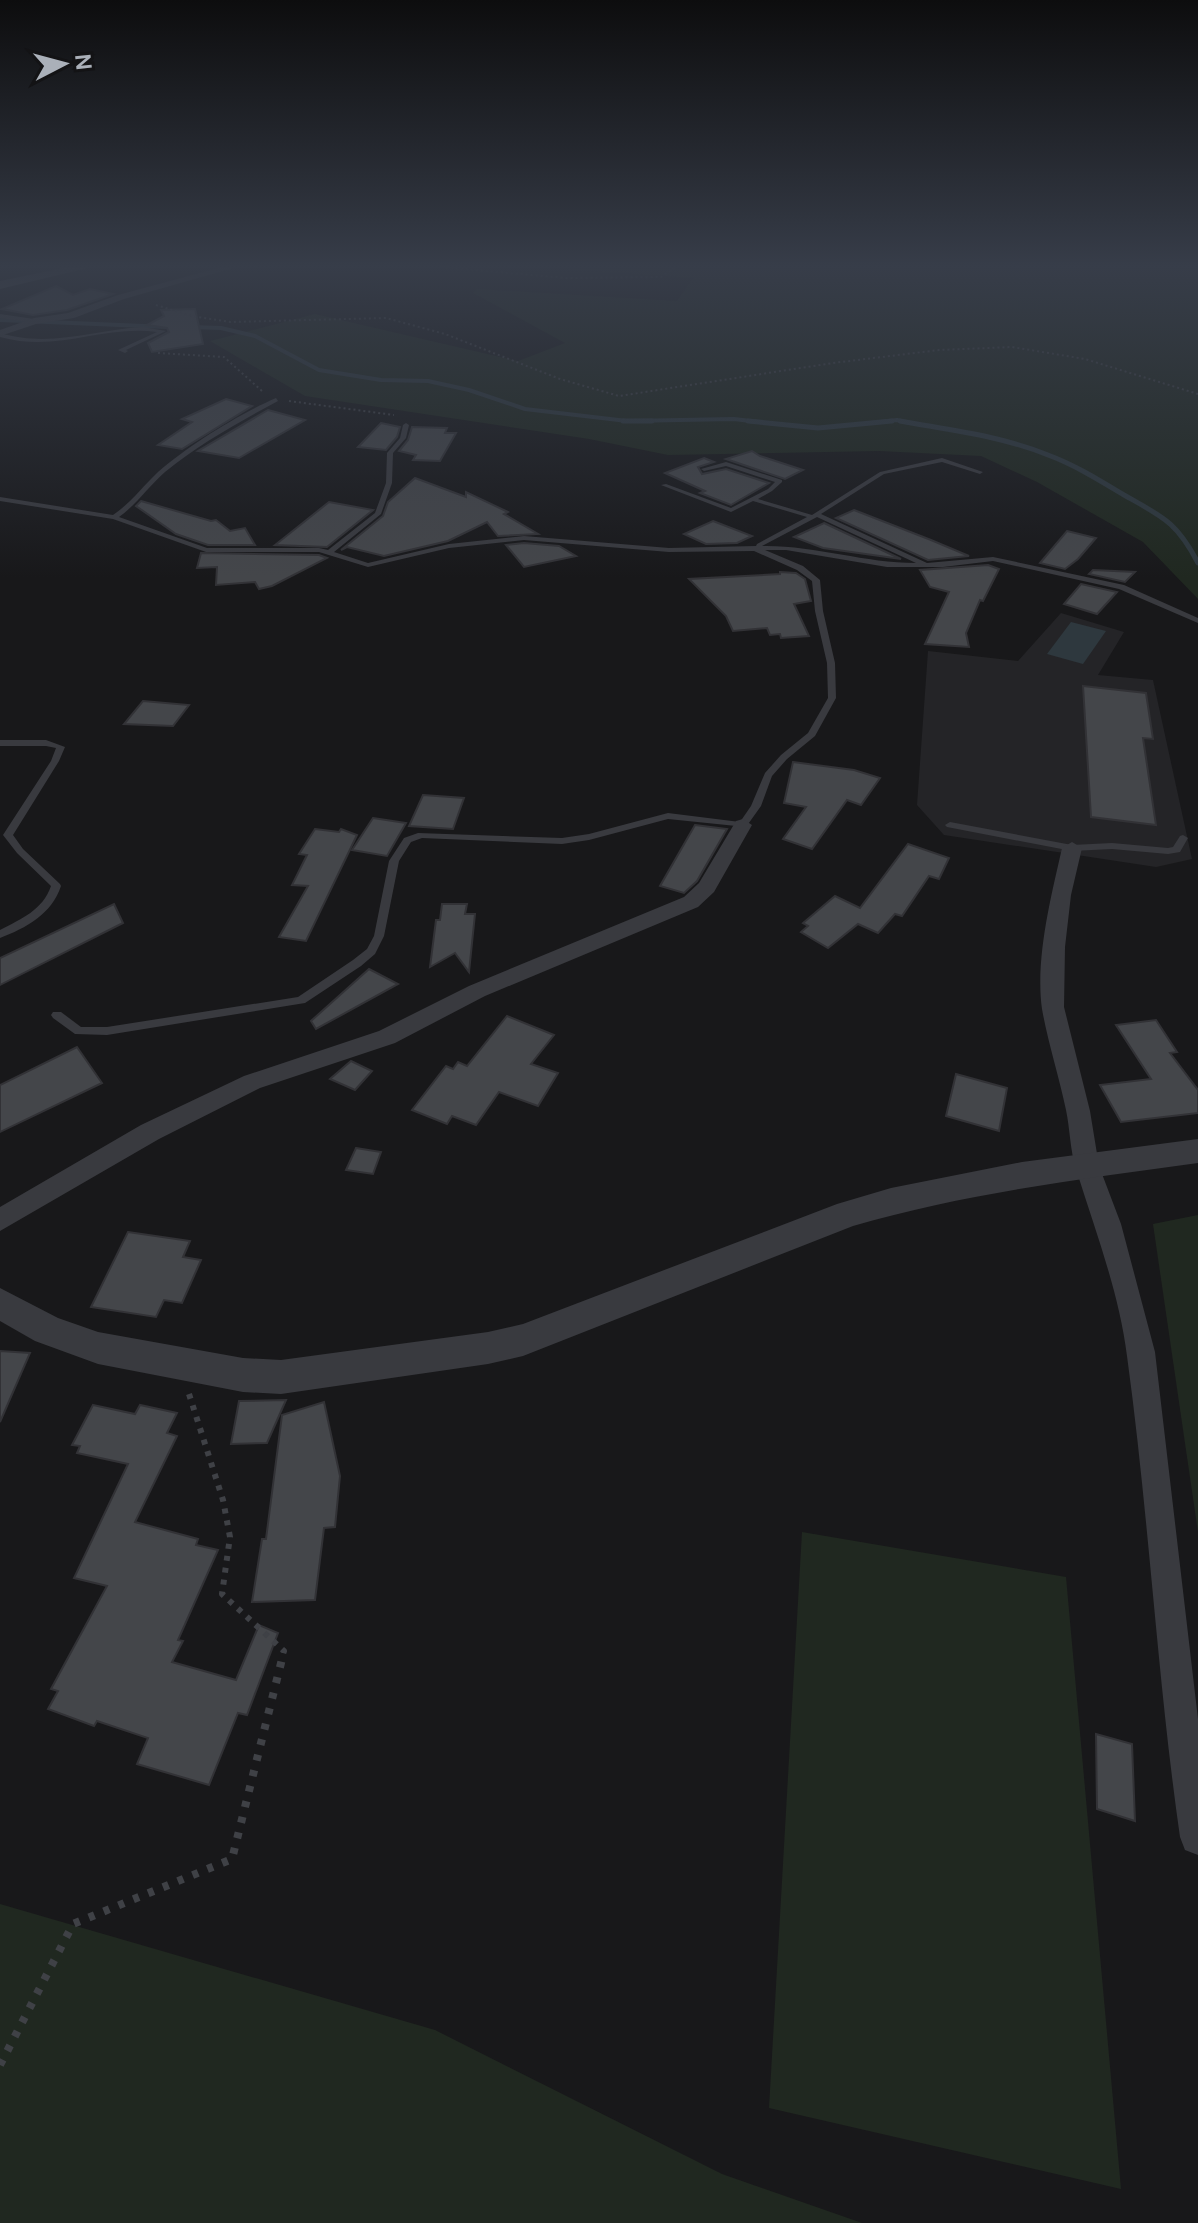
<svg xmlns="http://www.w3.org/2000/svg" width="1198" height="2223" viewBox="0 0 1198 2223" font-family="'DM Sans',sans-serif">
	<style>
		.built { fill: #242427 }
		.green { fill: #202820 }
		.water { fill: #2e383e }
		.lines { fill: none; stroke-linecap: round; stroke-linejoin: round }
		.stream-far1 { stroke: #2e383e; stroke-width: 4 }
		.stream { stroke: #2e383e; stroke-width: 5 }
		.building { fill: #44464a; stroke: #323236; stroke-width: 2 }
		.path-far2 { stroke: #3f4146; stroke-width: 2; stroke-dasharray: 2 3; stroke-linecap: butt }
		.path-far1 { stroke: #3f4146; stroke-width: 6; stroke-dasharray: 5 7; stroke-linecap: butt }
		.path { stroke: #3f4146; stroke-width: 8; stroke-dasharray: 6 10; stroke-linecap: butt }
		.service { fill: #393a3f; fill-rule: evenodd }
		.minor { fill: #393a3f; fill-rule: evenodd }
		.tertiary { fill: #393a3f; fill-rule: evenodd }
		.secondary { fill: #47494f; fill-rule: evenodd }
	</style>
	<rect width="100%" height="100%" fill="#18181a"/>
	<polygon class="built" points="1061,613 1124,632 1098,675 1153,680 1192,859 1156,867 944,835 917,805 928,651 1018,661"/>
	<g class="green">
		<polygon points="538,267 1198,267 1198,599 1143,542 1037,482 981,456 879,451 668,455 589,439 305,396 210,341 315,314 518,361 565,343 473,293 477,289 677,301 693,278"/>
		<polygon points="1198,1215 1198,1532 1153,1224"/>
		<polygon points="802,1532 1066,1577 1121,2189 769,2108"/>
		<polygon points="0,1904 435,2030 722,2174 862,2223 0,2223"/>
	</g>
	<polygon class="water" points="1071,622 1106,631 1083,664 1047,654"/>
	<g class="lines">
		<g class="stream-far1">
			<polyline points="0,320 168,327"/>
			<polyline points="191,327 221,328 255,336 319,370 381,380 428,381 469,390 525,409 627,421 734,419 767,423"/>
			<polyline points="872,423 897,420 910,423"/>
		</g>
		<g class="stream">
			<polyline points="623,421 652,421"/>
			<polyline points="748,421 818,428 892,421"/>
			<path d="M900 421C949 430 1002 436 1048 455 1075 465 1099 480 1124 495 1163 517 1177 522 1198 563"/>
		</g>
	</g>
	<g class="building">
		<polygon points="56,286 73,295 90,289 113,294 67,310 33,315 2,309"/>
		<polygon points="195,309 203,344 152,352 148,343 169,332 167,328 147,325 164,316 161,310"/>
		<polygon points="226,399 252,406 182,449 158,445 192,422 182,419"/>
		<polygon points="268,410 305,420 239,458 198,451"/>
		<polygon points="381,423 400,427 397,437 386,450 358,447"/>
		<polygon points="412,427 447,428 445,433 456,433 440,461 413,460 416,455 399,451 408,440"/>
		<polygon points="752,451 760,456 803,470 785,479 726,459"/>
		<polygon points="704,458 714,462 698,467 702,474 726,469 769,483 731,505 700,493 705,491 665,473"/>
		<polygon points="415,478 466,497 466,492 508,512 504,514 538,534 498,536 487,522 448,541 384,556 347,547 341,550 383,516 388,502"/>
		<polygon points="141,501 211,521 216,520 230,531 245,528 255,545 208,545 176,534 136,506"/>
		<polygon points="329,502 373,510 327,547 275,545"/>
		<polygon points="854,510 931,540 969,556 928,560 836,518"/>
		<polygon points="713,521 752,536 737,543 706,544 684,534"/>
		<polygon points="824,523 901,559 823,548 794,537"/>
		<polygon points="1067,531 1096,538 1078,559 1065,569 1040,563"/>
		<polygon points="524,543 559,546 576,556 524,567 506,545"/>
		<polygon points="201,553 319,555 327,558 272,586 259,589 255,582 216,585 217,567 197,568"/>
		<polygon points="988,565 999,569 983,601 980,600 966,633 969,647 925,644 949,592 930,587 920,570"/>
		<polygon points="1093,570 1135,572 1125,582 1089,574"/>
		<polygon points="780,572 796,573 805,579 811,601 794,604 809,636 781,638 780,634 770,635 767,628 733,631 726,616 689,579 780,574"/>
		<polygon points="1081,584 1117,592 1097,614 1064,604"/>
		<polygon points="1083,686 1146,693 1153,739 1143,738 1156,825 1091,817"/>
		<polygon points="143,701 189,705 173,726 124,724"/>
		<polygon points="793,762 854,770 880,778 861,805 847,800 812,849 783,839 806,807 784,803"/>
		<polygon points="423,795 464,798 453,829 409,826"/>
		<polygon points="373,818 406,823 387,856 352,850"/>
		<polygon points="695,825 727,829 697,881 684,893 660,886"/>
		<polygon points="315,829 339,832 341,829 357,835 306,941 279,937 308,886 292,885 307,855 299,854"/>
		<polygon points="908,844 949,858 939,879 929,876 902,916 895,914 878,933 858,924 828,948 801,932 808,926 803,923 835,896 860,908"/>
		<polygon points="114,904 123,923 0,985 0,958"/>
		<polygon points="442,904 467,904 465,914 475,914 469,972 455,953 430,967 436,920 440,920"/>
		<polygon points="369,969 398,984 316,1029 311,1021"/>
		<polygon points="507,1016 554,1035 531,1064 558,1073 538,1106 499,1092 476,1125 452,1116 447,1124 412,1110 446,1066 453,1069 458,1062 467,1066"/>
		<polygon points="1156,1020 1177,1052 1170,1053 1198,1090 1198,1113 1121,1122 1100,1085 1151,1079 1116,1025"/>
		<polygon points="77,1047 102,1083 0,1132 0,1085"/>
		<polygon points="351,1061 372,1071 355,1090 330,1079"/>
		<polygon points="956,1074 1007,1088 999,1131 946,1116"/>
		<polygon points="356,1148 381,1152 373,1174 346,1170"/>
		<polygon points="128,1232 190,1241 183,1257 201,1260 182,1303 164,1300 156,1317 91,1307"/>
		<polygon points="0,1351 30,1353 0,1422"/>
		<polygon points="286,1400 267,1443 231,1444 239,1401"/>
		<polygon points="324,1402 340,1476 335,1527 324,1528 315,1600 252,1602 262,1539 266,1539 282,1415"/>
		<polygon points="93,1405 135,1414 140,1405 177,1413 167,1433 177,1436 135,1522 198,1539 196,1545 218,1550 178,1640 183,1641 172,1662 236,1680 259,1625 278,1633 247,1715 238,1713 209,1785 137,1764 148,1738 97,1721 94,1726 48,1709 58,1691 51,1689 107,1586 74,1578 128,1464 77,1453 80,1446 72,1445"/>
		<polygon points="1096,1734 1132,1744 1135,1821 1097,1809"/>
	</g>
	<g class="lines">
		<g class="path-far2">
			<polyline points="441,267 566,278 661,277 675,267"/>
			<polyline points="156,305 192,316 230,322 386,318 445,334 560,379 619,396 833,363 939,350 1012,347 1085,359 1198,394"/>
			<polyline points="158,353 224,357 262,391"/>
			<polyline points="289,401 394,415"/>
		</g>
		<polyline class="path-far1" points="189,1394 223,1500 230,1537 222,1594 284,1651 282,1657"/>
		<polyline class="path" points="0,2065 73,1924 232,1859 283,1655"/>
		<g class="service">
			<polygon points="0,314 34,319 37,321 34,323 0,318"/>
			<path d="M143 327 166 331 126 350 128 351 125 353 118 350 157 332C101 325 58 353 0 337V333C51 348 92 330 143 327Z"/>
			<path d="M276 398 278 401C239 422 199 444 165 472 149 486 137 504 119 517L207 548H319L328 550 375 513 386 483 387 453 400 438 403 425 406 423 409 425 406 438 393 453 392 483 381 514 334 552 368 563 449 544 524 536 669 548 756 546 757 544 807 517 753 501 731 512 661 485 666 484 731 508 768 489 775 482 726 466 704 471 701 469 726 462 782 480V482L772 491 758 499 812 515 880 472 942 458 983 472 980 474 942 462 884 474 821 514 927 563 993 557 1124 585 1198 618V623L1119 589 993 561 943 567H887L786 550H765L803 566 820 580 823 611 835 663 836 698 815 736 787 759 772 776 761 806 746 827 668 819 589 840 562 844 422 838 411 842 399 861 384 936 375 954 361 966 305 1003 107 1035 75 1034 53 1018 51 1015 53 1012H61L81 1027H107L298 997 353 960 367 949 374 936 389 861 404 838 418 833 562 838 589 834 668 813 740 822 751 806 765 773 781 755 808 733 828 698 827 663 815 611 812 581 797 570 754 551 669 552 524 540 449 548 368 567 319 552H206L113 519 0 501V497L113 515C131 503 143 486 158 472 189 445 239 414 276 398ZM817 517 916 563C864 563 814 545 762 546Z"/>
			<path d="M0 740H46L65 747 59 761 13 835 23 849 60 884 61 886C52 914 26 928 0 938V930C21 919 43 910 51 886L17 853 3 835 51 761 56 748 46 746H0Z"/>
			<polygon points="950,822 1072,845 1112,843 1168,848 1173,847 1180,836 1183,835 1188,838 1180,852 1168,854 1112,849 1072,851 947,827 945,825"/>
		</g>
		<g class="minor">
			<polygon points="222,267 237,267 124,299 74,318 36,324 0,336 0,330 34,318 68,313 118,295"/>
			<polygon points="743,819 752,825 714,892 698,907 485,996 395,1043 260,1088 159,1139 0,1231 0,1207 141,1125 244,1076 379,1031 469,986 684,897 699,883 736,821"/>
			<path d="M1072 842 1082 848 1071 895 1065 947 1064 1007 1090 1111 1099 1166 1121 1224 1155 1352 1198 1719V1855L1185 1850 1180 1837C1157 1677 1149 1516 1127 1356 1119 1292 1095 1230 1076 1169 1070 1150 1070 1129 1066 1110 1059 1076 1048 1043 1042 1009 1035 959 1051 897 1062 848Z"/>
		</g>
		<path class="tertiary" d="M1198 1139V1163C1082 1179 966 1193 853 1226L523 1356 488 1364 281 1394 243 1392 98 1364 35 1341 0 1321V1288L58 1318 98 1332 243 1358 281 1360 488 1332 523 1324 837 1204 891 1188 1022 1162Z"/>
		<polygon class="secondary" points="68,267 92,267 0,289 0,281"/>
	</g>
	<linearGradient id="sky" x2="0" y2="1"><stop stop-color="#0d0d0e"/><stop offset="0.46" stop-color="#373d49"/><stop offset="1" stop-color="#373d49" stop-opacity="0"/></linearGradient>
	<rect width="1198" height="578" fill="url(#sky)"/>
	<g transform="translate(64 64) rotate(84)" stroke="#131315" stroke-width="6" paint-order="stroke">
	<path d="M0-6L14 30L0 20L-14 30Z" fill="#aab0b9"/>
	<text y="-12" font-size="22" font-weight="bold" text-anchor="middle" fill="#aab0b9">N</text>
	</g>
</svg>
